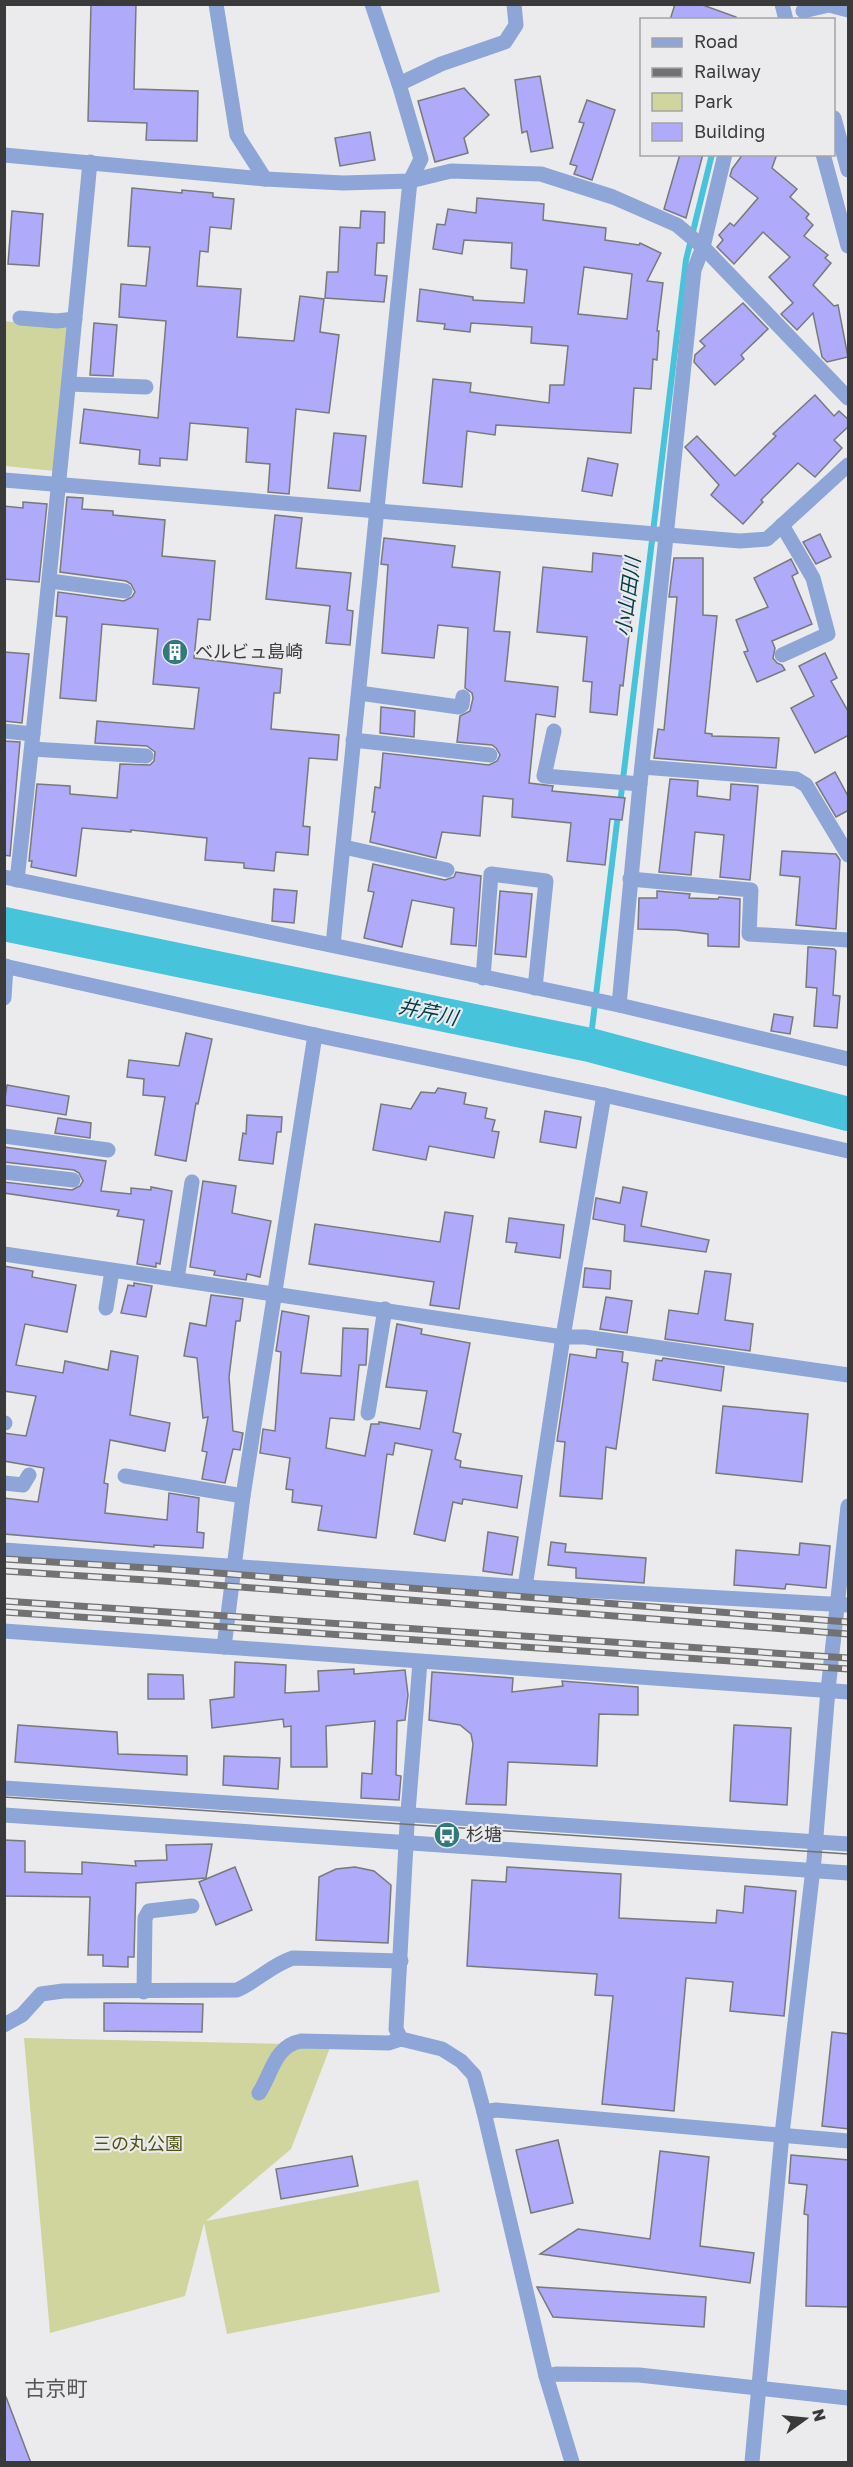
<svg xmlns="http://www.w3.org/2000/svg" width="853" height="2467" viewBox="0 0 853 2467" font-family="'Golos Text','Noto Sans JP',sans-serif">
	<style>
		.green { fill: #cfd59c }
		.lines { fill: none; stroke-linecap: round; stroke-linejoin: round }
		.stream { stroke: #47c3dc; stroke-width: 6 }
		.river { stroke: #47c3dc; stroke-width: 34 }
		.building { fill: #afaafa; stroke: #78797b; stroke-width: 1.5; fill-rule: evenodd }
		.minor { stroke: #8da5d7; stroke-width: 15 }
		.tram { stroke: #727273; stroke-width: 1.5 }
		.rail-casing { stroke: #727273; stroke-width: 7 }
		.rail { stroke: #ebebed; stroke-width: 4.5; stroke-dasharray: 14; stroke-linecap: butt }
		.labels { text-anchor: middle; stroke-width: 4.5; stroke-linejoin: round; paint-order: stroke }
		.poi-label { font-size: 18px; fill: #3a3a3b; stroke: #ebebed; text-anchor: start }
		.park-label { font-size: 18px; fill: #4f5311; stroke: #ebebed }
		.water-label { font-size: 20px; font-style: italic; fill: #023d47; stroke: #ebebed }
		.quarter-label { font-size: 21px; fill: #545456; stroke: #ebebed }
	</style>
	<rect width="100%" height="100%" fill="#ebebed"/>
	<g class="green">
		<polygon points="4,321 69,328 55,471 5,466"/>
		<polygon points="24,2038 331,2045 291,2149 206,2221 418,2180 440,2292 227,2334 204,2223 185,2296 50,2333"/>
	</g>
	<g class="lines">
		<g class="stream">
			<polyline points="620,804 686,260 712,154"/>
			<polyline points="590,1045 618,814"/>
		</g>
		<polyline class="river" points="4,924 590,1045 848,1114"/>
	</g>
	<g class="building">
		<polygon points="91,4 136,4 134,89 198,91 197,141 146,140 147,123 88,121"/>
		<polygon points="675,4 700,4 736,17 736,20 670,20"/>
		<polygon points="540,76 553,148 531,152 527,131 522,133 515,80"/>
		<polygon points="464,88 489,115 464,138 468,153 435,162 418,101"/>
		<polygon points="587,100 615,110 592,180 574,174 577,166 570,164 584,123 579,122"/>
		<polygon points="370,132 375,160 340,166 335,138"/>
		<polygon points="680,154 703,154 686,218 664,209"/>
		<polygon points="743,154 777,154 772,168 797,189 790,197 809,214 806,218 813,225 804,236 828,255 825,258 831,263 813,285 834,306 838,305 848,357 827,362 822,357 813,313 797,330 781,314 793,303 769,277 790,257 763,232 734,264 717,247 723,240 719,235 730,223 734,226 758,198 730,176 732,169"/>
		<polygon points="132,188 182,193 182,190 213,193 213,197 234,199 231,229 210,227 208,252 200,251 197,286 241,289 237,337 294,341 300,296 324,299 320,332 339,335 329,413 296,409 289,494 268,492 270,464 246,462 248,428 190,423 187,460 160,458 160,466 139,464 140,450 80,443 84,409 158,418 166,321 119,317 121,284 146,286 150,247 128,246"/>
		<path d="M477 198 544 204 543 220 606 228 605 240 639 245 640 243 661 253 647 281 663 283 657 331H659L657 360 653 359 651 389 634 388 631 433 496 425 495 435 467 431 462 487 423 483 433 379 471 383 470 392 549 403 550 385H564L568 346 531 343 532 327 471 323 470 332 444 329 445 324 417 321 420 289 473 297V300L524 303 527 270 511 268 512 243 464 240 462 254 433 249 437 224 445 225 448 209 476 213ZM584 267 632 274 627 319 578 314Z"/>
		<polygon points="12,211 43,214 39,266 8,264"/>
		<polygon points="361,211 385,212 384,243 377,243 375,275 387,276 384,302 325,298 327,272 338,272 340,227 360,228"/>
		<polygon points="743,303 768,329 741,355 744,359 715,385 694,362 695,355 705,346 700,341"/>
		<polygon points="94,323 117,325 113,376 90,375"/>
		<polygon points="815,395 834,416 839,411 849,420 849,426 834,440 842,448 815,477 798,463 761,500 763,502 743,524 711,495 719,485 685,447 697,436 735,476 776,436 773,434"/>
		<polygon points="334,433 366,436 360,491 328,488"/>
		<polygon points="588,458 618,464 612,496 582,491"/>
		<polygon points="67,497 83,498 82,509 113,511 113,515 165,520 162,556 215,561 210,620 198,619 194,658 282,669 280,693 274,693 271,729 339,735 337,760 309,758 303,826 310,827 308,855 276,852 274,871 244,868 244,863 205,860 207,838 131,830 131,832 82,828 76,876 31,867 32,861 29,861 37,784 70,786 70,794 117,798 120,764 150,765 154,761 155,752 147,746 95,743 97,721 194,729 199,688 153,684 158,629 102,624 96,701 60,698 67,617 56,616 58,592 124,601 132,597 135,592 131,584 126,581 60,572"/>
		<polygon points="23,502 47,504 39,582 4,579 4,506 23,508"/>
		<polygon points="275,515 302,518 296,568 351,573 347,610 353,611 350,645 326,643 330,606 266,599"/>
		<polygon points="820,534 831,557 816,564 803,542"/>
		<polygon points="384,538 455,546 452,567 500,572 494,631 510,632 505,681 558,687 555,717 536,714 529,783 553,786 552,791 625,798 622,820 610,819 605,865 567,861 571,823 512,817 513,799 483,796 480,836 442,832 436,858 370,842 375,812 372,812 375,787 380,788 383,753 489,765 497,761 500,755 496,748 492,745 457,742 460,716 470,711 473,698 472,693 465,688 468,628 438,625 434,658 382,653 388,565 381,564"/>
		<polygon points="593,553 638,558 623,686 620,685 617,715 590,712 592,682 583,681 587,637 537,632 543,567 592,572"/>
		<polygon points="674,558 703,558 703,615 717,616 705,733 712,734 712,736 779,738 776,768 654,758 658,729 664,730 677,597 669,597"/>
		<polygon points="791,559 798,573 792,576 812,624 772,641 775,648 773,658 777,663 782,665 785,670 757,682 744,652 748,651 736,620 768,607 754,578"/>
		<polygon points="4,652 29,654 22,723 4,721"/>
		<polygon points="825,653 837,678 831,681 849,713 849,735 815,753 791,708 814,696 799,666"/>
		<polygon points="381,707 415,711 414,737 380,733"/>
		<polygon points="4,741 20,742 10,856 4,855"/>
		<polygon points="835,772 849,798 849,810 836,817 816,783"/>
		<polygon points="670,779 698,781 697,796 730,800 731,784 758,786 750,880 720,877 724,835 695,832 691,875 659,872"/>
		<polygon points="782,851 836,854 840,860 836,929 796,925 800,877 780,875"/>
		<polygon points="373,864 445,880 454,877 456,872 481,876 476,946 451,944 454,908 412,900 402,947 364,938 374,892 368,891"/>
		<polygon points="274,889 297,891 294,923 272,921"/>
		<polygon points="500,891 532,894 526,957 495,954"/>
		<polygon points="657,891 690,894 689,898 718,899 719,897 740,899 739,947 708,946 708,934 676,930 638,929 639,898 657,898"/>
		<polygon points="808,947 834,949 836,951 833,995 840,996 837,1028 814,1026 817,988 806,987"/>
		<polygon points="774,1014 793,1017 790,1034 771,1031"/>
		<polygon points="186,1033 212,1039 198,1104 196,1103 186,1161 155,1155 165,1097 143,1095 144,1079 127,1077 129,1060 179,1066"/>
		<polygon points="7,1085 69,1096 66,1115 4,1105"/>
		<polygon points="438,1088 466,1093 464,1104 487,1108 485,1118 495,1120 492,1131 499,1132 494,1158 429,1146 426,1160 373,1150 381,1104 411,1109 421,1092 435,1093"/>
		<polygon points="545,1111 581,1117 576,1148 540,1142"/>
		<polygon points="247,1115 282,1117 281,1132 277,1132 273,1164 239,1160 243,1133 246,1134"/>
		<polygon points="58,1118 91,1123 90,1138 55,1133"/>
		<polygon points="4,1147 106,1161 101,1191 131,1194 131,1188 151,1190 151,1187 172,1191 160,1264 156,1263 156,1267 137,1264 144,1220 117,1216 119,1210 4,1193 4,1182 72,1190 80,1186 83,1181 79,1173 74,1170 4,1162"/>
		<polygon points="203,1181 236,1186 232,1213 271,1221 260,1277 247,1274 246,1280 214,1275 215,1271 190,1267"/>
		<polygon points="623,1187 647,1192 641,1226 709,1240 706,1252 624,1241 625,1225 593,1219 596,1198 620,1203"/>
		<polygon points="445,1212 473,1216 459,1309 430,1305 434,1282 309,1264 315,1224 440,1242"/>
		<polygon points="509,1218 564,1225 560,1258 515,1252 517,1243 506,1242"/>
		<polygon points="4,1266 33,1271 32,1277 76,1285 67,1332 25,1324 16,1365 63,1373 65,1361 108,1370 111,1351 138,1356 130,1415 170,1423 165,1451 110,1440 104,1483 108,1484 105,1513 167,1520 169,1493 199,1498 197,1532 204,1533 203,1548 154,1545 154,1547 4,1534 4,1498 38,1502 44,1468 4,1461 4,1433 26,1436 36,1396 4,1391"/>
		<polygon points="585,1268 611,1271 610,1289 583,1287"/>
		<polygon points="705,1271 731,1274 725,1320 753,1324 750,1351 665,1339 669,1310 698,1314"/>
		<polygon points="134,1283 152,1286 146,1317 121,1313 128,1285 134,1286"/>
		<polygon points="211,1295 243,1299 240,1321 236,1321 229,1377 233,1431 243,1433 240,1450 233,1449 225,1483 202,1479 207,1452 202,1451 208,1417 203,1418 197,1358 184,1356 190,1323 206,1326"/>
		<polygon points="606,1297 632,1301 627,1333 600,1329"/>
		<polygon points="282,1311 309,1316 301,1373 341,1376 343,1328 368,1329 366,1365 359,1365 354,1420 330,1418 326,1448 365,1456 371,1424 379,1424 379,1422 420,1429 427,1391 386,1387 397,1324 422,1329 421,1334 470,1343 453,1432 461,1434 455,1459 461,1461 460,1467 522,1476 517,1508 463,1499 462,1504 453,1502 445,1541 414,1534 432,1450 395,1443 393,1455 387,1454 376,1538 318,1530 322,1506 292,1502 293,1490 286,1489 290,1458 260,1453 263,1429 275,1431 281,1352 276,1351"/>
		<polygon points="597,1349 623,1352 622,1362 628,1363 616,1449 606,1447 602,1499 560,1496 565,1442 557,1441 570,1354 596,1358"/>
		<polygon points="663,1358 724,1367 721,1391 653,1380 656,1360 662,1361"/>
		<polygon points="723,1406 808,1414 802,1482 716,1473"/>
		<polygon points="488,1532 518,1537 512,1575 483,1571"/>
		<polygon points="551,1542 566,1544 565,1552 646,1558 644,1583 576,1578 576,1568 548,1565"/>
		<polygon points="800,1543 830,1546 826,1588 786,1584 785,1589 734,1585 736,1550 799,1555"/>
		<polygon points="235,1662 286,1665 285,1693 319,1691 318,1671 354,1669 354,1674 405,1670 408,1695 405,1720 397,1721 396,1775 401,1776 399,1800 361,1798 362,1773 372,1774 375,1721 326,1726 327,1767 291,1767 291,1726 284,1727 283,1719 212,1728 210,1700 234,1697"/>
		<polygon points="432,1672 513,1678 512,1692 563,1686 562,1681 638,1687 638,1715 599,1714 597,1766 508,1762 506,1805 466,1804 473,1744 471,1734 460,1725 429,1720"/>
		<polygon points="148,1674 183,1675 184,1699 148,1699"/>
		<polygon points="18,1725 117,1732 118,1754 187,1756 187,1775 15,1762"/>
		<polygon points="734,1725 791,1728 787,1805 730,1801"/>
		<polygon points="224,1756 280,1758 278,1789 223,1785"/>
		<polygon points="4,1840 25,1841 25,1872 82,1874 82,1862 136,1866 135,1861 167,1860 166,1845 212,1844 206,1878 136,1883 134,1957 128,1957 128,1967 103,1966 103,1955 88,1955 90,1897 4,1896"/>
		<polygon points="235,1867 252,1910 216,1925 199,1882"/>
		<polygon points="355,1867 374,1871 391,1885 388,1943 316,1940 319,1877 336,1869"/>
		<polygon points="507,1867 621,1874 619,1918 716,1923 717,1910 743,1913 745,1886 796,1891 784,2016 730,2011 733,1982 686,1978 674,2111 602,2104 613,1996 595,1995 597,1974 467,1966 472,1880 506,1882"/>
		<polygon points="104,2003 203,2004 202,2032 104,2031"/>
		<polygon points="832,2032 849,2034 849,2129 822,2126"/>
		<polygon points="558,2140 573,2203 531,2213 516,2150"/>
		<polygon points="660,2151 709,2157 700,2246 754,2253 750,2283 540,2254 578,2229 650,2239"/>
		<polygon points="791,2155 849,2160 849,2307 806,2306 808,2215 804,2214 807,2185 789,2183"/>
		<polygon points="352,2156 358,2186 281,2199 276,2169"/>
		<polygon points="537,2287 706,2297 704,2327 553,2317"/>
		<polygon points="4,2397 6,2397 31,2463 4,2463"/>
	</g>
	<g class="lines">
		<g class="minor">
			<polyline points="216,4 237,135 265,179"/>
			<polyline points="782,4 786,20"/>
			<polyline points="803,11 829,5 848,10"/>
			<polyline points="399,84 441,64 505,42 516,25 514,4"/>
			<polyline points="834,118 848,170"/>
			<polyline points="823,154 848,246"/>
			<polyline points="4,155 265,179 343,183 410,181 451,171 541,174 613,197 677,225 703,247 848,398"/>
			<polyline points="20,318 57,321 75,319"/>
			<polyline points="69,384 146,387"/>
			<polyline points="4,480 740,541 767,539 848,465"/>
			<polyline points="50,581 125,591"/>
			<polyline points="782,655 828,634 813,578 782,525"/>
			<polyline points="359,693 459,707 462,705 463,697"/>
			<polyline points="4,731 33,734"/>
			<polyline points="554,731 544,776 640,784"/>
			<polyline points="353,740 490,755"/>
			<polyline points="32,749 146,756"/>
			<polyline points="642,767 796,779 806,785 848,855"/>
			<polyline points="344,847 447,870"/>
			<polyline points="4,877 619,1005 848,1059"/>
			<polyline points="630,879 751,890 749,934 848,940"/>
			<path d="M17 880C44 641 67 401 90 162"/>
			<polyline points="333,945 410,181 421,159 399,84 372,4"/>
			<polyline points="4,966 315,1035 604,1095 848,1151"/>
			<polyline points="483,978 491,874 546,881 535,988"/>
			<polyline points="4,998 6,966"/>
			<polyline points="619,1005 640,784 694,270 703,247 725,154"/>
			<polyline points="4,1136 108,1150"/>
			<polyline points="4,1172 73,1180"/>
			<polyline points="4,1254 563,1337 585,1337 848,1375"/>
			<polyline points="177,1279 192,1182"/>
			<polyline points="106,1308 112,1271"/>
			<polyline points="368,1413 385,1309"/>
			<polyline points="4,1423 5,1423"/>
			<polyline points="125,1476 243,1496"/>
			<polyline points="4,1483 23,1485 29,1475"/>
			<polyline points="4,1550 525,1587 848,1605"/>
			<polyline points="525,1587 563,1337 604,1095"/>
			<polyline points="4,1631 848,1692"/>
			<polyline points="224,1647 243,1496 315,1035"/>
			<polyline points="4,1788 848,1844"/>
			<polyline points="4,1815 848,1873"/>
			<polyline points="144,1992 145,1918 149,1911 192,1906"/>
			<path d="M4 2025 22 2015 41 1994 63 1991 237 1990C257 1981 273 1964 293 1958L401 1961"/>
			<polyline points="401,2039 396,2029 407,1825 420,1662"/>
			<path d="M259 2093C272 2074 274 2046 301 2041L389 2043 401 2039 442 2049 461 2061 474 2075 484 2112 546 2376 572 2462"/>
			<polyline points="484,2112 496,2110 848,2141"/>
			<polyline points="546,2376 556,2374 639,2375 848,2398"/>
			<polyline points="752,2462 782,2134 814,1860 828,1690 848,1506"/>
		</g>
		<polyline class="tram" points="4,1797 848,1854"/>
		<g class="rail-casing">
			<g id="rail">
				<polyline points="4,1559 165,1569 848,1622"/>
				<polyline points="4,1571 163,1581 848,1634"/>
				<polyline points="4,1601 848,1658"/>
				<polyline points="4,1612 848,1669"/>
			</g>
		</g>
		<use href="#rail" class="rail"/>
	</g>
	<defs>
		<g id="building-disc" transform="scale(1.35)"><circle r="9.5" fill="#317a7b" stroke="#ebebed"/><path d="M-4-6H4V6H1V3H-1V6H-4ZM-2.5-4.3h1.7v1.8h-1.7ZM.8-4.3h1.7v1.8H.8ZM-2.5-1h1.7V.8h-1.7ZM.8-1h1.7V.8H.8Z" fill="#fff"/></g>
		<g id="bus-disc" transform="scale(1.35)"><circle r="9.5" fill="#317a7b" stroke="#ebebed"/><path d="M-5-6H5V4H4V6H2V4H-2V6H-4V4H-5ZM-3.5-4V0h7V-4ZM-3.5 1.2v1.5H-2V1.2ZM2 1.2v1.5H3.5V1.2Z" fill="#fff"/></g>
	</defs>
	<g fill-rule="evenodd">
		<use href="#building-disc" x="175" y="652"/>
		<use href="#bus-disc" x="447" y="1835"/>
	</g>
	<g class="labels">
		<g class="poi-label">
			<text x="195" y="658">ベルビュ島崎</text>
			<text x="466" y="1841">杉塘</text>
		</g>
		<g class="park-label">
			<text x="138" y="2150">三の丸公園</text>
		</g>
		<g class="water-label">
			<text transform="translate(628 597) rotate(-83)" y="7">小山田川</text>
			<text transform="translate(428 1012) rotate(12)" y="7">井芹川</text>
		</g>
		<g class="quarter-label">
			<text x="56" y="2396">古京町</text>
		</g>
	</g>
	<rect width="853" height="2467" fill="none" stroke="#3a3a3b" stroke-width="12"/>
	<rect x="640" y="18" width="195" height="138" fill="#ebebed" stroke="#a4a4a6" stroke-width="1.5"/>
	<rect x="652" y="38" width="30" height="9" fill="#8da5d7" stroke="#a4a4a6" stroke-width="1.5"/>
	<text x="694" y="48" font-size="18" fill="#3a3a3b">Road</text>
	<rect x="652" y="68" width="30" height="9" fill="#727273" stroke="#a4a4a6" stroke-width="1.5"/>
	<text x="694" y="78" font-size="18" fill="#3a3a3b">Railway</text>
	<rect x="652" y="93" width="30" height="18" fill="#cfd59c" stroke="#a4a4a6" stroke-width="1.5"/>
	<text x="694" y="108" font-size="18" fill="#3a3a3b">Park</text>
	<rect x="652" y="123" width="30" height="18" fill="#afaafa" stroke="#a4a4a6" stroke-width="1.5"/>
	<text x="694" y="138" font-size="18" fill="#3a3a3b">Building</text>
	<g transform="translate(805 2419) rotate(75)" stroke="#ebebed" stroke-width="4.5" paint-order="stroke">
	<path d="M0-4.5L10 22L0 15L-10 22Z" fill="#3a3a3b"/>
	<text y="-9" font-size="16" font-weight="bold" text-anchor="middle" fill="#3a3a3b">N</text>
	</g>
</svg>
